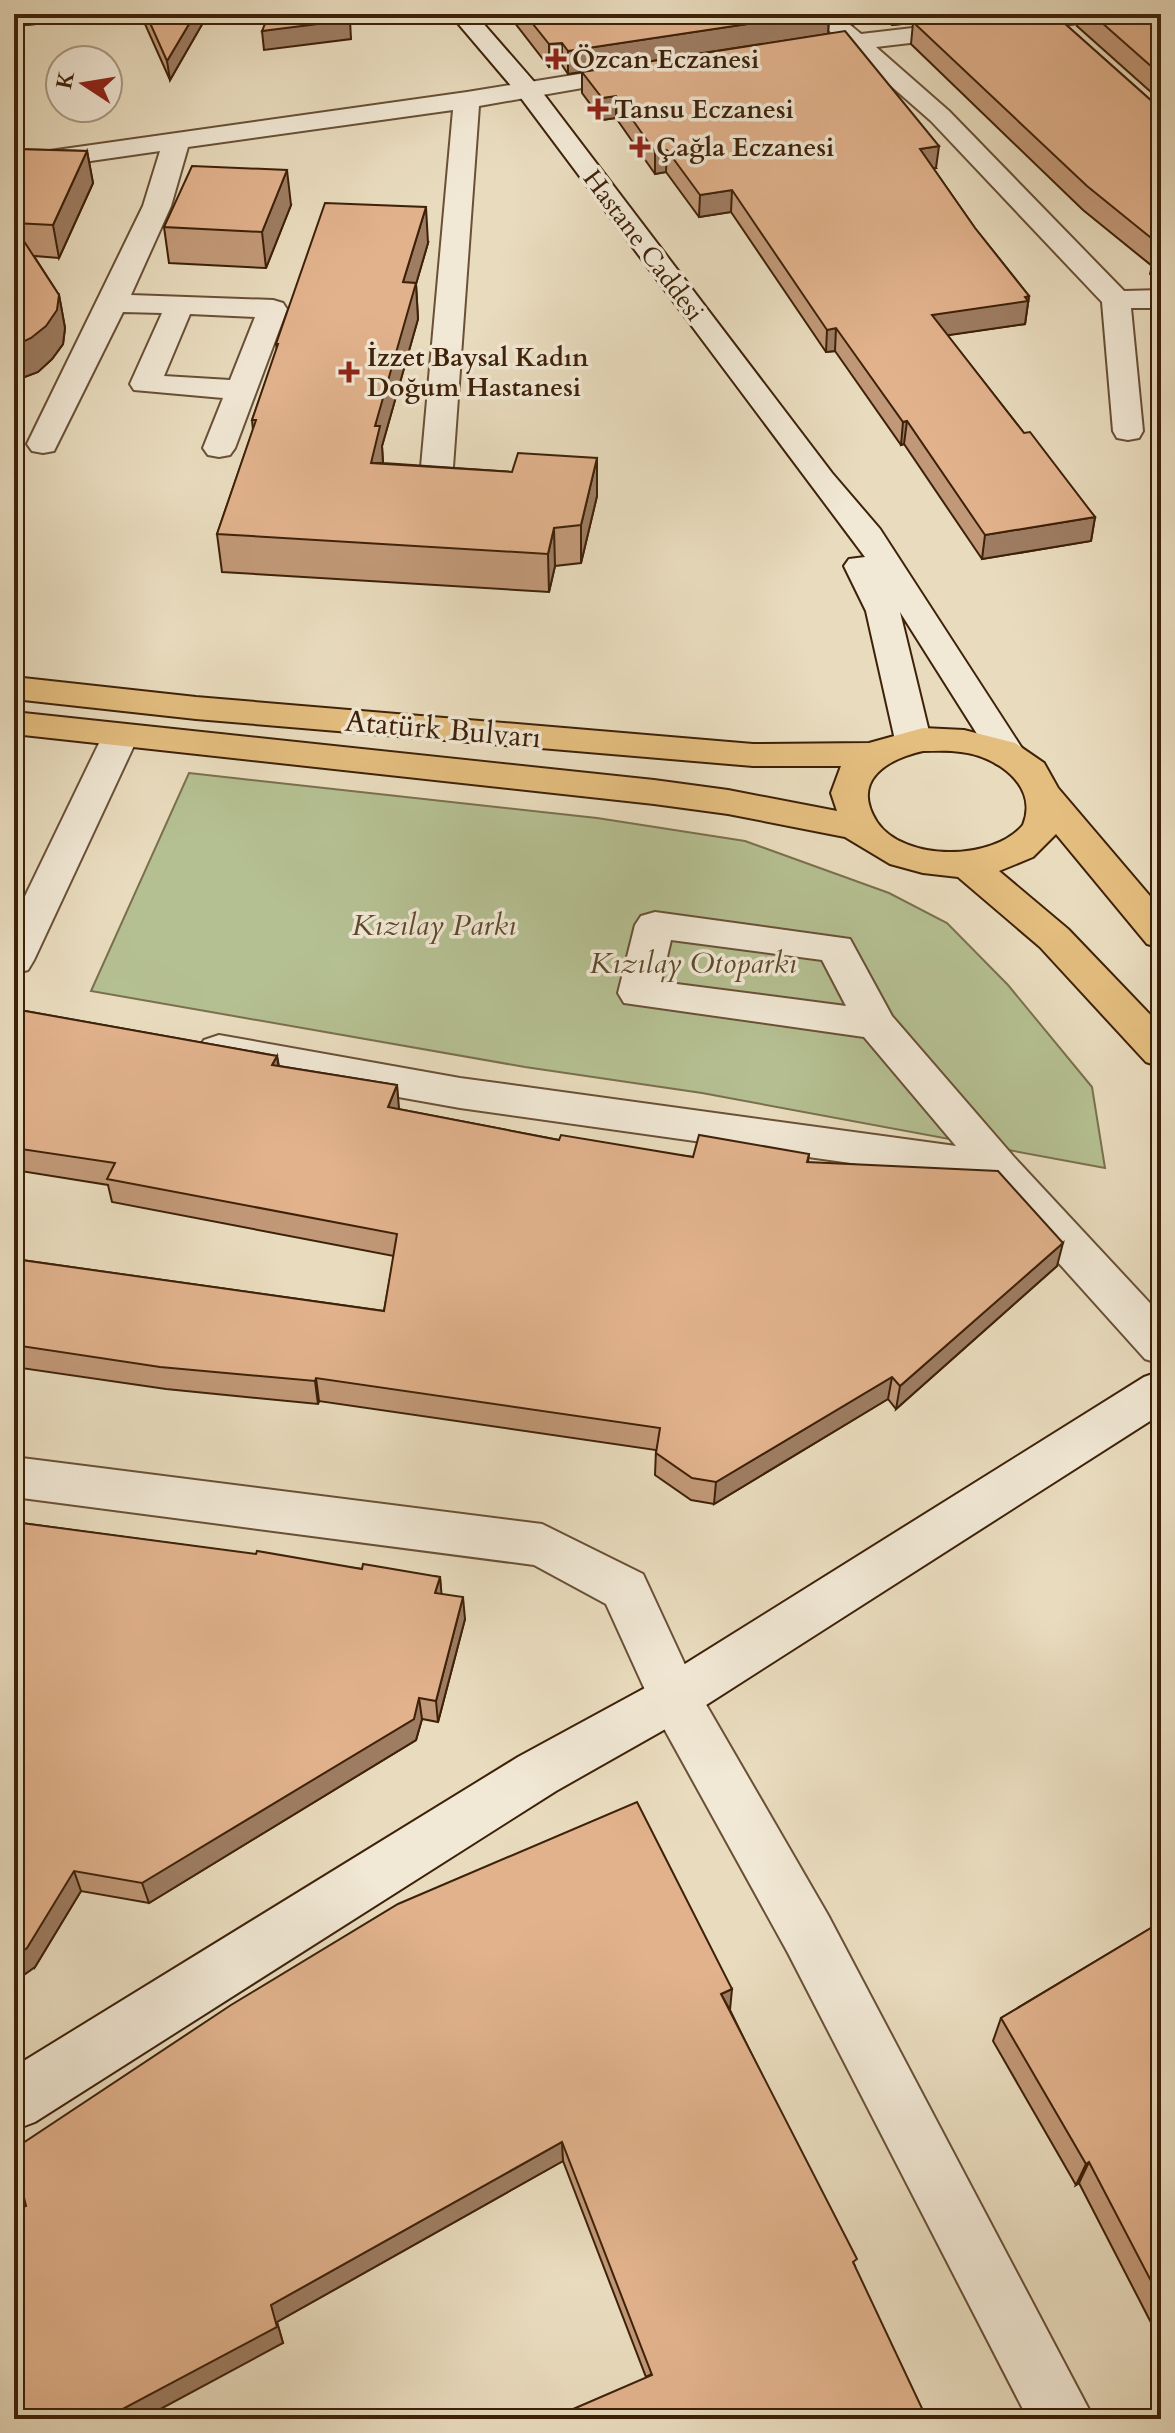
<svg xmlns="http://www.w3.org/2000/svg" width="1175" height="2433" viewBox="0 0 1175 2433" font-family="Cardo,serif">
	<style>
		.green { fill: #b5c092; stroke: #7a704e; stroke-width: 2 }
		.lines { fill: none; stroke-linecap: round; stroke-linejoin: round }
		.street-casing { stroke: #695036; stroke-width: 4 }
		.secondary-casing { stroke: #3e2109; stroke-width: 4 }
		.primary-casing { stroke: #3e2109; stroke-width: 4 }
		.street { fill: #f1e8d5; fill-rule: evenodd }
		.secondary { fill: #f1e8d5; fill-rule: evenodd }
		.primary { fill: #e4be7f; fill-rule: evenodd }
		.wall { fill: #c29978; stroke: #3e2109; stroke-width: 2 }
		.shaded-wall { fill: #9e7d62; stroke: #3e2109; stroke-width: 2 }
		.building { fill: #e1b28c; stroke: #3e2109; stroke-width: 2 }
		.poi-dot { fill: #8f2418; stroke: #f1e8d5; stroke-width: 3 }
		.labels { text-anchor: middle; stroke-width: 7; stroke-linejoin: round; paint-order: stroke }
		.far-poi-label { font-size: 26px; font-weight: bold; fill: #3e2109; stroke: #f1e8d5; text-anchor: start }
		.far-street-label { font-size: 26px; fill: #3e2109; stroke: #f1e8d5 }
		.street-label { font-size: 30px; fill: #3e2109; stroke: #f1e8d5 }
		.park-label { font-size: 30px; font-style: italic; fill: #5c492b; stroke: #f1e8d5 }
	</style>
	<rect width="100%" height="100%" fill="#e9dcbe"/>
	<filter id="stains"><feTurbulence type="fractalNoise" baseFrequency=".0025" numOctaves="4"/><feColorMatrix values="0 0 0 0 .2 0 0 0 0 .09 0 0 0 0 .02 0 0 0 .5 -.17"/></filter>
	<radialGradient id="worn" r=".72"><stop offset=".6" stop-color="#630" stop-opacity="0"/><stop offset="1" stop-color="#630" stop-opacity=".3"/></radialGradient>
	<polygon class="green" points="189,773 597,818 745,841 889,893 947,923 1008,985 1092,1087 1105,1168 702,1093 525,1067 91,991"/>
	<g class="lines">
		<g class="street-casing">
			<g id="street">
				<path d="M1034 14H1109L1105 19 1097 21 876 47 949 111 1124 291 1161 290V308H1131L1143 431 1139 438 1128 440 1117 438 1113 431 1102 302 931 121 850 50 794 56 785 54 782 49 785 44 835 37 826 27 829 22C844 18 850 25 861 34Z"/>
				<path d="M642 64 651 66 654 71 651 76 479 106 453 467 448 474 437 476 426 474 421 467 453 110 188 147 171 206 131 295 273 300 283 303 287 309 235 448 230 455 219 457 208 455 203 448 223 398 134 390 130 384 162 313 123 312 54 451 43 453 32 451 27 444 143 206 160 151 14 172V156L467 92ZM190 314 255 317 230 380 164 376Z"/>
				<polygon points="120,726 133,729 138,737 34,960 28,970 14,974 14,919 102,737 107,729"/>
				<path d="M655 912 850 939 892 1016 1014 1157 1161 1315V1364L1145 1359 986 1182 460 1108 219 1065 204 1060 198 1050 204 1040 219 1035 460 1078 956 1146 864 1037 624 1003 618 993 635 925 641 916ZM671 940 822 960 846 1006 661 982Z"/>
				<polygon points="14,1457 542,1524 643,1574 693,1682 828,1915 1094,2419 1028,2419 788,1953 656,1714 606,1604 534,1565 14,1497"/>
			</g>
		</g>
		<g class="secondary-casing">
			<g id="secondary">
				<polygon points="450,14 475,14 536,84 832,473 880,529 1027,756 1022,764 1009,767 996,764 900,612 931,740 926,748 913,751 900,748 895,740 866,611 844,566 849,559 865,557 518,94"/>
				<polygon points="1161,1371 1161,1414 692,1714 556,1791 35,2122 14,2130 14,2067 518,1757 656,1682 1144,1377"/>
			</g>
		</g>
		<g class="primary-casing">
			<path id="primary" d="M14 677 196 697 753 744 869 743 923 728 964 730 1015 743 1044 763 1058 788 1161 909V948L1147 944 1056 834 1033 857 999 871 1068 929 1161 1026V1067L1146 1062 1040 947 958 877 923 873 890 864 845 837 728 814 654 804 14 734V712L654 780 728 790 837 811 831 793 841 766H753L196 719 14 699ZM923 751C936 751 948 750 961 752 997 756 1039 786 1023 825 993 861 904 862 877 822 850 780 888 759 923 751Z"/>
		</g>
		<use href="#street" class="street"/>
		<use href="#secondary" class="secondary"/>
		<use href="#primary" class="primary"/>
	</g>
	<g class="wall">
		<polygon points="14,14 208,14 170,80 141,15 14,26"/>
		<polygon points="508,14 865,14 854,24 843,19 829,19 828,34 936,168 933,168 975,228 1029,296 1025,324 947,335 1024,433 1095,517 1091,541 982,559 904,444 901,445 835,351 826,352 731,212 699,217 666,172 655,174 616,118 602,120 582,93 582,72 689,55 568,74 562,65 549,67"/>
		<polygon points="880,14 1054,14 1154,103 1161,105 1161,285 1150,274 1152,266 1083,210 911,44 913,23 892,25"/>
		<polygon points="1079,14 1161,14 1161,101 1077,26"/>
		<polygon points="14,149 87,151 93,183 59,258 34,256 59,295 65,328 63,344 52,359 38,372 14,381"/>
		<polygon points="291,205 266,268 169,263 164,227"/>
		<polygon points="428,243 416,284 418,319 382,446 383,463 512,472 597,458 597,496 581,563 555,566 549,592 222,572 217,534 253,430 252,420 277,350 276,344"/>
		<polygon points="14,1009 277,1056 279,1066 397,1085 398,1109 559,1140 693,1157 809,1154 808,1162 1057,1266 896,1409 888,1399 714,1504 691,1500 655,1475 656,1450 319,1401 318,1404 166,1389 14,1367 14,1259 384,1311 394,1256 112,1202 108,1185 14,1170"/>
		<polygon points="14,1522 362,1569 440,1577 441,1594 465,1619 438,1722 422,1719 416,1740 149,1903 81,1891 35,1967"/>
		<polygon points="1161,1922 1161,2342 1079,2183 1076,2185 993,2041 1001,2018"/>
		<polygon points="730,2010 855,2266 646,2377 563,2161 277,2322 283,2343 14,2419"/>
	</g>
	<g class="shaded-wall">
		<polygon points="14,14 140,14 141,15 14,26"/>
		<polygon points="195,14 208,14 170,80 167,61"/>
		<polygon points="340,14 352,14 352,20 350,20 351,39 264,50 262,31"/>
		<polygon points="814,14 829,14 828,34 568,74 568,51"/>
		<polygon points="855,14 865,14 854,24"/>
		<polygon points="893,14 1000,14 892,25"/>
		<polygon points="562,43 562,65 549,67 549,44"/>
		<polygon points="616,96 616,118 602,120 602,98"/>
		<polygon points="939,146 936,168 917,170 920,149"/>
		<polygon points="667,150 666,172 655,174 655,152"/>
		<polygon points="87,151 93,183 59,258 53,225"/>
		<polygon points="287,170 291,205 266,268 262,232"/>
		<polygon points="732,190 731,212 699,217 700,195"/>
		<polygon points="426,207 428,243 416,284 418,319 382,446 383,463 371,463 375,426 403,282"/>
		<polygon points="59,295 65,328 63,344 52,359 38,372 14,381 14,346"/>
		<polygon points="1029,296 1025,324 929,338 932,315"/>
		<polygon points="836,328 835,351 826,352 827,330"/>
		<polygon points="907,421 904,444 901,445 903,422"/>
		<polygon points="597,458 597,496 581,563 581,525"/>
		<polygon points="1095,517 1091,541 982,559 985,535"/>
		<polygon points="554,528 555,566 549,592 548,554"/>
		<polygon points="14,752 17,764 14,770"/>
		<polygon points="277,1056 280,1079 272,1065"/>
		<polygon points="397,1085 399,1108 391,1130 388,1107"/>
		<polygon points="1063,1243 1057,1266 896,1409 900,1386"/>
		<polygon points="892,1377 888,1399 714,1504 716,1482"/>
		<polygon points="316,1378 319,1401 318,1404 315,1381"/>
		<polygon points="440,1577 442,1599 435,1593"/>
		<polygon points="463,1597 465,1619 438,1722 436,1701"/>
		<polygon points="419,1698 422,1719 416,1740 149,1903 142,1883"/>
		<polygon points="74,1871 81,1891 35,1967 14,1982 14,1957"/>
		<polygon points="732,1989 730,2010 721,1994"/>
		<polygon points="562,2142 563,2161 277,2322 283,2343 142,2419 104,2419 271,2305"/>
		<polygon points="1089,2162 1079,2183 1076,2185 1086,2164"/>
	</g>
	<g class="building">
		<polygon points="146,14 195,14 167,61"/>
		<polygon points="269,14 346,14 350,20 262,31"/>
		<polygon points="525,14 814,14 568,51 562,43 549,44"/>
		<polygon points="990,14 1054,14 1154,103 1161,105 1161,246 1087,186 913,22"/>
		<polygon points="1092,14 1161,14 1161,75"/>
		<polygon points="845,31 939,146 920,149 975,228 1029,296 1025,297 1028,301 932,315 1024,433 1030,432 1095,517 985,535 907,421 903,422 836,328 827,330 732,190 700,195 667,150 655,152 616,96 602,98 582,72"/>
		<polygon points="14,149 87,151 53,225 14,223"/>
		<polygon points="192,166 287,170 262,232 164,227"/>
		<polygon points="325,203 426,207 403,282 416,283 375,426 380,426 371,463 512,472 518,453 597,458 581,525 554,528 548,554 217,534 256,420 252,420 278,344 276,344"/>
		<polygon points="14,226 59,295 57,310 46,326 31,338 14,346"/>
		<polygon points="1155,250 1161,250 1161,256"/>
		<polygon points="14,1009 277,1056 272,1065 397,1085 388,1107 559,1140 561,1135 693,1157 699,1135 809,1154 807,1162 998,1171 1063,1243 900,1386 892,1377 716,1482 692,1478 656,1453 660,1428 316,1378 315,1381 160,1367 14,1345 14,1259 384,1311 397,1234 107,1179 115,1163 14,1148"/>
		<polygon points="14,1522 256,1554 257,1551 362,1569 363,1564 440,1577 435,1593 463,1597 436,1701 419,1698 414,1719 142,1883 74,1871 27,1948 14,1957"/>
		<polygon points="637,1802 732,1989 721,1994 857,2259 853,2262 927,2419 550,2419 652,2375 562,2142 271,2305 277,2327 104,2419 14,2419 14,2211 26,2206 14,2157 14,2149 231,2005 398,1904"/>
		<polygon points="1161,1922 1161,2300 1089,2162 1086,2164 1001,2018"/>
	</g>
	<g class="poi-dot">
		<path d="M552 47h8v8h8v8h-8v8h-8v-8h-8v-8h8z"/>
		<path d="M594 97h8v8h8v8h-8v8h-8v-8h-8v-8h8z"/>
		<path d="M636 135h8v8h8v8h-8v8h-8v-8h-8v-8h8z"/>
		<path d="M345 360h8v8h8v8h-8v8h-8v-8h-8v-8h8z"/>
	</g>
	<g class="labels">
		<g class="far-poi-label">
			<text x="572" y="68">Özcan Eczanesi</text>
			<text x="614" y="118">Tansu Eczanesi</text>
			<text x="656" y="156">Çağla Eczanesi</text>
			<text x="367" y="366">İzzet Baysal Kadın<tspan x="367" dy="30">Doğum Hastanesi</tspan></text>
		</g>
		<g class="far-street-label">
			<text transform="translate(644 245) rotate(53)" y="9">Hastane Caddesi</text>
		</g>
		<g class="street-label">
			<text transform="translate(443 729) rotate(5)" y="10">Atatürk Bulvarı</text>
		</g>
		<g class="park-label">
			<text x="434" y="935">Kızılay Parkı</text>
			<text x="693" y="973">Kızılay Otoparkı</text>
		</g>
	</g>
	<rect width="1175" height="2433" fill="none" stroke="#e9dcbe" stroke-width="48"/>
	<rect x="16" y="16" width="1143" height="2401" fill="none" stroke="#3e2109" stroke-width="4"/>
	<rect x="24" y="24" width="1127" height="2385" fill="none" stroke="#3e2109" stroke-width="2"/>
	<g transform="translate(84 84) rotate(282)"><circle r="38" fill="#f1e8d5" stroke="#a99883" stroke-width="2"/>
	<path d="M0-6L14 30L0 20L-14 30Z" fill="#8f2418"/>
	<text y="-12" font-size="22" font-weight="bold" text-anchor="middle" fill="#3e2109">K</text>
	</g>
	<rect width="100%" height="100%" filter="url(#stains)"/>
	<rect width="100%" height="100%" fill="url(#worn)"/>
</svg>
